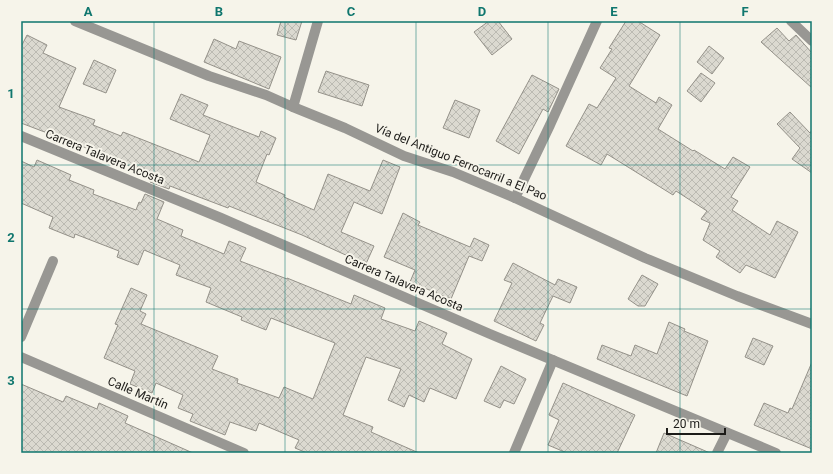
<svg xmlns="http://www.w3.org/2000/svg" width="833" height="474" viewBox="0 0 833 474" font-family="Roboto,sans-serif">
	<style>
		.building { fill: url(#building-cross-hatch); stroke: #949189 }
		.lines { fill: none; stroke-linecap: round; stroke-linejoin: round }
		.minor { stroke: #989793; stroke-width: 10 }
		.grid { fill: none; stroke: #0f766e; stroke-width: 1; stroke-opacity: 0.55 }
		.labels { text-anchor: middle; stroke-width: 4; stroke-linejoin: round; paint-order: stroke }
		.street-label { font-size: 12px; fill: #1c1b18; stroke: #f6f4ea }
		.neatline { fill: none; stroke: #0f766e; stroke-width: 1.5 }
		.grid-label { font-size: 13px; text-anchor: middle; font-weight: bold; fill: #0f766e }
	</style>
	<defs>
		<pattern id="building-cross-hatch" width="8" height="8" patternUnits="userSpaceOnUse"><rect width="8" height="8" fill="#dbd9d0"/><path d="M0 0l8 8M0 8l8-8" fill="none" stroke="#bbbab2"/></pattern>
	</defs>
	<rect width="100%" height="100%" fill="#f6f4ea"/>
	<g class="building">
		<polygon points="281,21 302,21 296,40 277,35"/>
		<polygon points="489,21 498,21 512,39 492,55 474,32"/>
		<polygon points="626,21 638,21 660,35 629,86 656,103 659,97 672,105 658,129 693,151 694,150 725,169 733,157 750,167 731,197 738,201 732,210 770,235 777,221 798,232 775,278 746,265 740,273 716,257 720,251 703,240 710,223 701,219 707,211 676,191 673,195 607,154 601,165 566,146 589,104 597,108 616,78 600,68 612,49 609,48"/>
		<polygon points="777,28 789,41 796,35 812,53 812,88 761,42"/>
		<polygon points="27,35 47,45 43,53 76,68 59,107 95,120 93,125 121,136 123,132 199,162 210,135 170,119 181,94 208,105 203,115 259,137 261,131 276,138 269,155 267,154 256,182 285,195 284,197 314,210 328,174 370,191 383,160 400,167 382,214 354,202 341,232 374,246 365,266 349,259 350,257 302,235 229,206 228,208 170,186 169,189 150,182 153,176 84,147 21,123 21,47"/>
		<polygon points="214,39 236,49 239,41 281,57 269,89 204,62"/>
		<polygon points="709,46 724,58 712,74 697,62"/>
		<polygon points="94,60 116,70 106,93 83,84"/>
		<polygon points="326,71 369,85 362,106 318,92"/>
		<polygon points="701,73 715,83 701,102 687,91"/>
		<polygon points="532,75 559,89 548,112 543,109 519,154 496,141"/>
		<polygon points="455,100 480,110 469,138 443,128"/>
		<polygon points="790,112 810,133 812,130 812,173 792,159 800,148 777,124"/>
		<polygon points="37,160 71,175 69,180 94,190 93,194 136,210 139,202 141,203 145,194 164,202 157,219 183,230 181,236 224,254 229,241 246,248 240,261 287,279 287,278 351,304 354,295 385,308 381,319 415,331 419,321 447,333 442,344 472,359 456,399 430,388 424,402 409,395 404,407 388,400 401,369 366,357 343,415 373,427 371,432 419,453 307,453 295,448 299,440 259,423 256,431 230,422 225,435 190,421 193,414 178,408 183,395 156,383 152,393 130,384 135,371 104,358 118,325 115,324 131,288 147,295 140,311 146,314 141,324 218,356 212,369 238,379 237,383 279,398 284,387 313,399 335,343 271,318 266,330 241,320 242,317 206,302 211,288 176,275 180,265 144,250 138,265 117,257 119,251 75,234 74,238 49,228 53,217 21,203 21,161 34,167"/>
		<polygon points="403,213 420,222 418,225 470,247 474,238 489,245 482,261 469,256 451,299 410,282 415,270 384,257"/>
		<polygon points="513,263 555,285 558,279 577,287 570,303 553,296 540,323 544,325 536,341 494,321 512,283 504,280"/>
		<polygon points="642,275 658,284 645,306 638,306 628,299"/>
		<polygon points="669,322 685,329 684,331 708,341 687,396 597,359 602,345 631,356 635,345 657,354"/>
		<polygon points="753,338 773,346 764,365 745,357"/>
		<polygon points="812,362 812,449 754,425 764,403 788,413 790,408 792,409"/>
		<polygon points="501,366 526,379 514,404 504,400 500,408 484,401"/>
		<polygon points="563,383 635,415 617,453 567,453 548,445 559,420 549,415"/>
		<polygon points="21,384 63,402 66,396 97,409 99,403 128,416 125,423 193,453 21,453"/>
		<polygon points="664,433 710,453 656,453"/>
	</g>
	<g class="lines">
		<g class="minor">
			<polyline points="75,21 209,76 266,95 293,107 345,128 404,156 453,172 515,198 645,258 737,296 812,324"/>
			<polyline points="791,21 812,41"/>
			<polyline points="293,107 318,21"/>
			<polyline points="21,136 221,218 490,334 776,453"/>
			<polyline points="515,198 550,125 597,21"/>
			<polyline points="21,337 53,261"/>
			<polyline points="21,357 244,453"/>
			<polyline points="514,453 553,360"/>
			<polyline points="717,453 727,433"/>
		</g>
	</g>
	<path class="grid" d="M154 21V453M285 21V453M416 21V453M548 21V453M680 21V453M21 165H812M21 309H812"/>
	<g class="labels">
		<g class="street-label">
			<text transform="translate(105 157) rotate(22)" y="4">Carrera Talavera Acosta</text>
			<text transform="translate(461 162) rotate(22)" y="4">Vía del Antiguo Ferrocarril a El Pao</text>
			<text transform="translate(404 283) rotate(23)" y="4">Carrera Talavera Acosta</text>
			<text transform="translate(138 393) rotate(23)" y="4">Calle Martín</text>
		</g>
	</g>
	<rect width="833" height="474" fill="none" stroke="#f6f4ea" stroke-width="44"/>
	<path d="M667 428v6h58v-6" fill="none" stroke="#1c1b18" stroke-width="2"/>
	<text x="673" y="428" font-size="12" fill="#1c1b18" stroke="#f6f4ea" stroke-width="3" paint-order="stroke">20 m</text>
	<rect x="22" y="22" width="789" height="430" class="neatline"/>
	<g class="grid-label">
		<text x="88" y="16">A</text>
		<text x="219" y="16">B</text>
		<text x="351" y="16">C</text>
		<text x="482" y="16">D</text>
		<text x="614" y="16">E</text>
		<text x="745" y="16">F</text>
		<text x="11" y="98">1</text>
		<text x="11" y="242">2</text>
		<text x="11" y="385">3</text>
	</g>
</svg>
